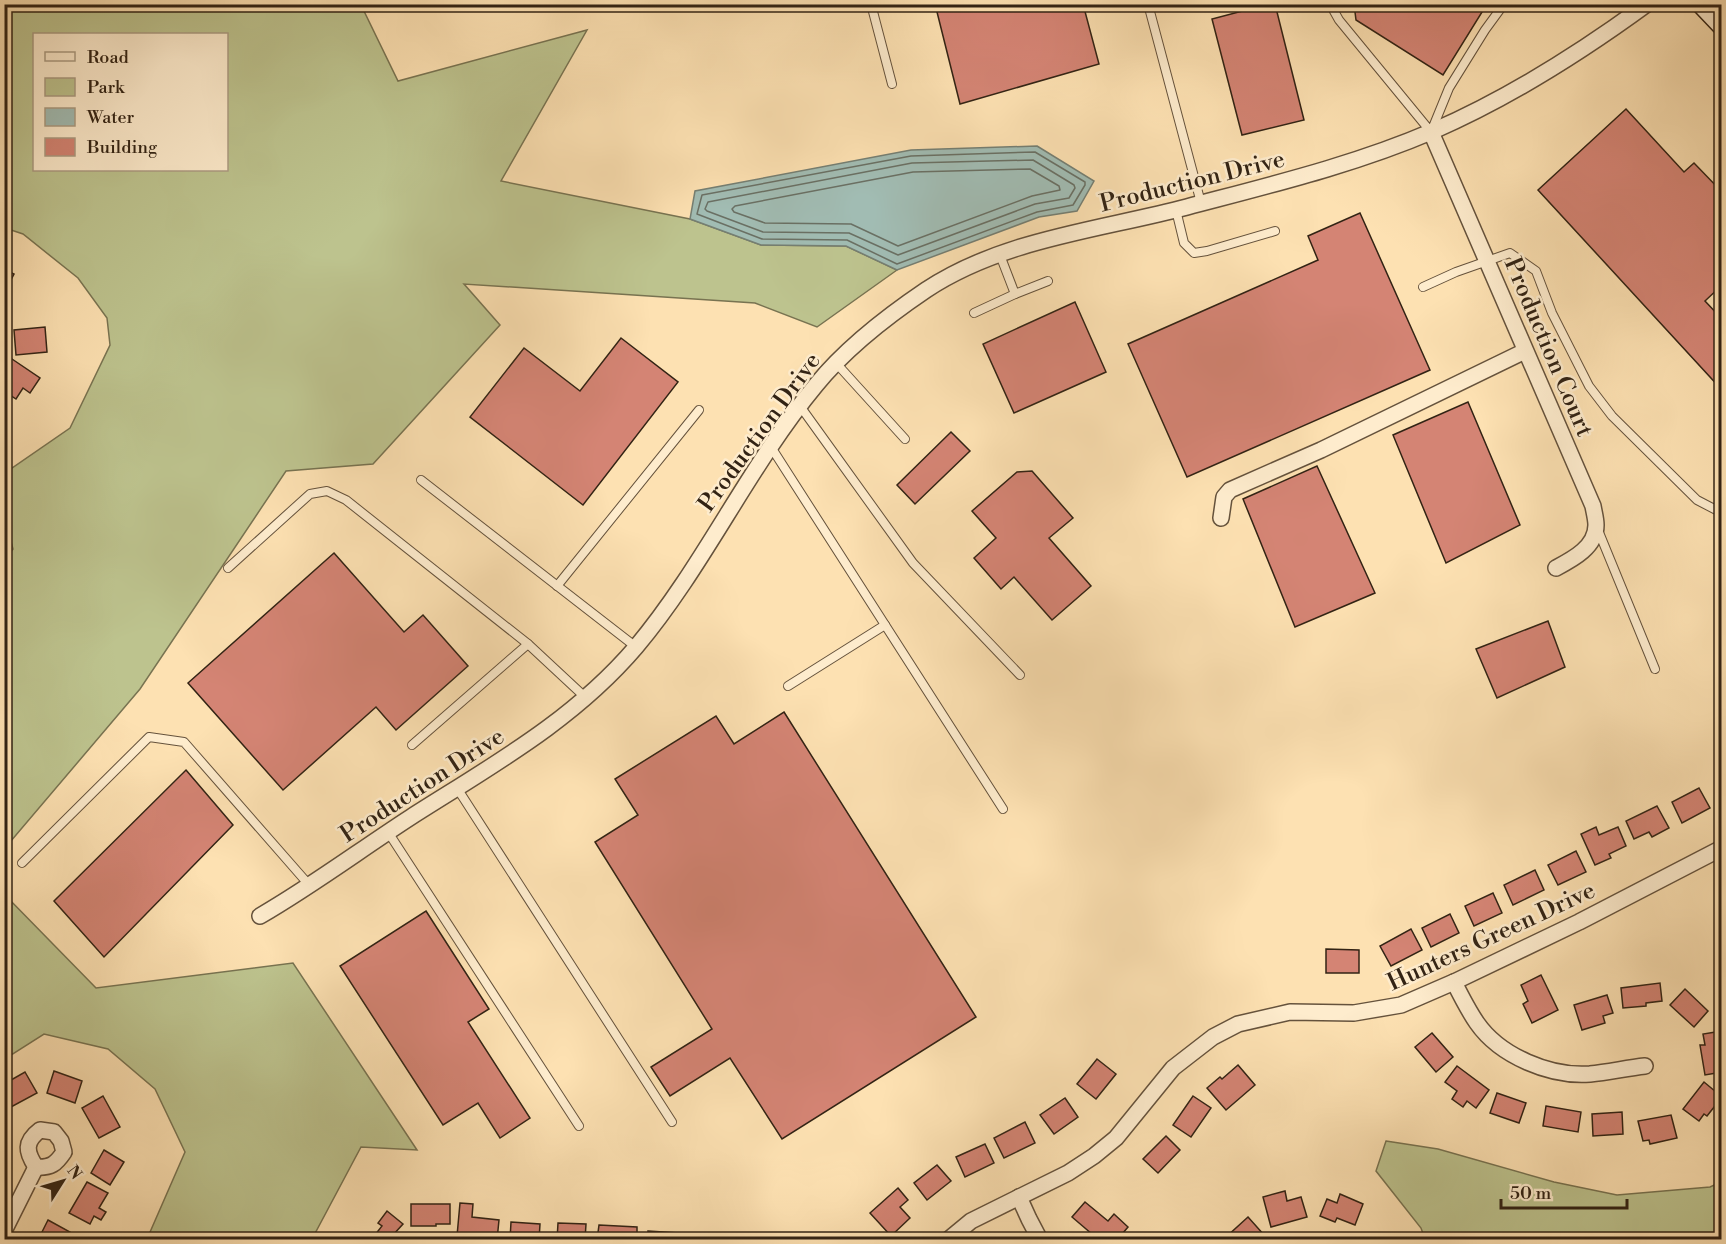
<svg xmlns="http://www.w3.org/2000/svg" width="1726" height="1244" viewBox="0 0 1726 1244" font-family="'Libre Bodoni',serif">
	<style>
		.green { fill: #bdc38e; stroke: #787351; stroke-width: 1.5; fill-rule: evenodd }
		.water { fill: #a1bcb3; stroke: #757f73; stroke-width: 1.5 }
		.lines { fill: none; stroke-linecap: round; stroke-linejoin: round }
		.shore { stroke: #6a7064; stroke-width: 1.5 }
		.building { fill: #d48474; stroke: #322314; stroke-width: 1.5 }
		.lane-casing { stroke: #65523c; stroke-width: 10 }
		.street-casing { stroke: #65523c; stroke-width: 18 }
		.secondary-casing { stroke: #322314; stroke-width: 24 }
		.lane { stroke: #feeccd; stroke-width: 8 }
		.street { stroke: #feeccd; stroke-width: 15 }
		.secondary { stroke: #feeccd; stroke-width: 21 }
		.labels { text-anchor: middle; stroke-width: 5; stroke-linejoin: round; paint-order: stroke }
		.street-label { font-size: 24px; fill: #322314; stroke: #feeccd }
	</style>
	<rect width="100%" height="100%" fill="#fde1b2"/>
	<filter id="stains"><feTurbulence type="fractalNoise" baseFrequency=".00333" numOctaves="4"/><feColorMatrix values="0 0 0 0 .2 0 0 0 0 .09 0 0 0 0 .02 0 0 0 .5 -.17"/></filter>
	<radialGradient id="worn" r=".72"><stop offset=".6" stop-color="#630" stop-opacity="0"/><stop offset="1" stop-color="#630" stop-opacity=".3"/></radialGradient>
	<g class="green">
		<path d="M5 5H361L398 81 587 30 501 181 690 219 761 245 846 246 897 270 817 327 755 303 464 284 500 325 373 464 286 471 140 689 5 848 4 561 13 549 5 519V473L70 428 110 345 107 318 78 278 23 234 5 228ZM34 34H226V170H34Z"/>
		<polygon points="5,895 96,988 293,963 417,1150 361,1147 312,1239 147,1239 185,1152 155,1089 108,1049 44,1034 5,1059"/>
		<polygon points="1386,1141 1438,1149 1554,1182 1617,1195 1710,1187 1721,1182 1721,1239 1425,1239 1421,1228 1376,1171"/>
	</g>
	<polygon class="water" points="1037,146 1094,181 1077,211 1039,217 897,270 846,246 761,245 690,219 695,191 911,150"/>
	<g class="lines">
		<g class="shore">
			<polygon points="1035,152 1085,182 1085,185 1073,205 1037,212 897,264 847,240 762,239 697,214 702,195 911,156"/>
			<polygon points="1033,160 1074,185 1075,188 1069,198 1035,204 898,255 849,233 763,232 707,211 705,209 708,202 912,163"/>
			<polygon points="1030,169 1059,186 1060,190 1032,196 898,246 851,224 765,223 734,212 732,209 735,206 913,172"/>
		</g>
	</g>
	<g class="building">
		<polygon points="935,4 1083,4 1099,64 960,104"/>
		<polygon points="1269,4 1275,4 1304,120 1242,135 1212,19"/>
		<polygon points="1354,4 1487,4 1443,75 1356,20"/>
		<polygon points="1626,109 1684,172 1694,163 1722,192 1722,285 1705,301 1722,319 1722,390 1538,190"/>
		<polygon points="1360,213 1430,370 1187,477 1128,344 1318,260 1308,236"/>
		<polygon points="4,269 14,274 5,291 4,291"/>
		<polygon points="1075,302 1106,372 1014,413 983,344"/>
		<polygon points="45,327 47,352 16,355 14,330"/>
		<polygon points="621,338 678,382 583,505 470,417 524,348 580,391"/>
		<polygon points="12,359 40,378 30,393 23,388 16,399 4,391 4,370"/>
		<polygon points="1468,402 1520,525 1446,563 1393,435"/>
		<polygon points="951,432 970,451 915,504 897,485"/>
		<polygon points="1317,466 1375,593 1295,627 1243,499"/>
		<polygon points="1032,471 1073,518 1049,538 1091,586 1052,620 1014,577 1001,589 974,558 996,538 972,511 1017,472"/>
		<polygon points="334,553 404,632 423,615 468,666 396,730 376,707 283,790 188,683"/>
		<polygon points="1548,621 1565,667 1497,698 1476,649"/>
		<polygon points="784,712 976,1017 782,1139 730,1058 670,1096 651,1067 712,1029 595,842 638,815 615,779 716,716 734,744"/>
		<polygon points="186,770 233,825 104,957 54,901"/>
		<polygon points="1699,788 1710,808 1682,823 1672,802"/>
		<polygon points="1657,806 1669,828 1652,837 1649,832 1634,839 1626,821"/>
		<polygon points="1596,827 1599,835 1618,827 1626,846 1609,854 1611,858 1595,865 1581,834"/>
		<polygon points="1576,851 1586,872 1558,885 1548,865"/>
		<polygon points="1535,870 1544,890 1513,905 1504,885"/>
		<polygon points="1493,893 1502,913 1474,926 1465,906"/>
		<polygon points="426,911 489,1009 468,1022 530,1118 500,1138 478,1103 443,1125 340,966"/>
		<polygon points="1450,914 1459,933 1431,947 1422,928"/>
		<polygon points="1411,929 1422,950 1391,966 1380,946"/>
		<polygon points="1326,949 1359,950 1359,973 1326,973"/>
		<polygon points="1541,975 1558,1010 1532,1023 1523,1004 1528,1001 1521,985"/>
		<polygon points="1660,983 1662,1001 1646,1003 1646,1006 1623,1008 1621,988"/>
		<polygon points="1685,989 1708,1011 1694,1027 1670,1005"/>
		<polygon points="1607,995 1613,1013 1603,1016 1605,1023 1582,1030 1574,1005"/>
		<polygon points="1722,1031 1722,1072 1705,1075 1700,1045 1705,1045 1703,1034"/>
		<polygon points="1432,1033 1453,1057 1436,1072 1415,1047"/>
		<polygon points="1097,1059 1116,1074 1096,1099 1077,1084"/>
		<polygon points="1238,1065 1255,1085 1226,1110 1207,1088 1220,1077 1222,1079"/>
		<polygon points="1457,1066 1489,1090 1476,1108 1467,1101 1463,1107 1452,1099 1457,1091 1445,1082"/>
		<polygon points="54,1071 82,1081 75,1103 47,1093"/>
		<polygon points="25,1072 37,1093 11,1107 4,1096 4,1084"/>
		<polygon points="1704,1082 1722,1097 1707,1116 1704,1114 1699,1121 1683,1109"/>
		<polygon points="1497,1093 1526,1103 1519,1123 1490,1113"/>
		<polygon points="103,1096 120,1127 99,1138 82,1108"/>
		<polygon points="1193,1096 1211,1108 1191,1137 1173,1125"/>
		<polygon points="1065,1098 1078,1117 1054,1134 1040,1115"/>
		<polygon points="1546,1106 1581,1112 1578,1132 1543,1126"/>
		<polygon points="1622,1112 1623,1134 1593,1136 1592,1114"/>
		<polygon points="1671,1115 1677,1138 1650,1144 1649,1140 1643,1141 1638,1121"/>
		<polygon points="1025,1122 1035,1143 1004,1158 994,1138"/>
		<polygon points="1166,1136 1180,1150 1158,1173 1143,1159"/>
		<polygon points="985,1144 994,1163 965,1177 956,1157"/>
		<polygon points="104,1150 124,1162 110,1185 91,1173"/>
		<polygon points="937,1165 951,1181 927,1200 914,1183"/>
		<polygon points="87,1182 108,1193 99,1208 106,1212 101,1220 94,1216 90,1224 69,1213"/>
		<polygon points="898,1188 908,1200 900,1207 910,1218 891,1236 870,1213"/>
		<polygon points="1285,1191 1287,1201 1301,1197 1307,1217 1271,1227 1263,1197"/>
		<polygon points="1340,1194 1363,1204 1355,1225 1337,1218 1335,1222 1320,1216 1327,1199 1337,1203"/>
		<polygon points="1085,1202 1108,1221 1114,1214 1128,1227 1117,1240 1099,1240 1072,1217"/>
		<polygon points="460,1203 473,1204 472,1217 499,1220 497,1240 457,1236"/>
		<polygon points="411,1204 450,1204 450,1224 436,1224 436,1226 411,1226"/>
		<polygon points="387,1211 403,1224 393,1235 398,1239 371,1240 382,1226 378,1223"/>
		<polygon points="1248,1217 1265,1236 1262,1240 1226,1240 1225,1238"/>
		<polygon points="48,1220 70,1232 66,1240 38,1240"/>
		<polygon points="511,1222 540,1224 539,1240 510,1240"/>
		<polygon points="558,1223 586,1224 585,1240 557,1240"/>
		<polygon points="599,1225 637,1227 637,1240 597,1240"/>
		<polygon points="648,1231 678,1233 678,1240 648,1240"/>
		<polygon points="693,1236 720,1240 693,1240"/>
	</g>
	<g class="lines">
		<g class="lane-casing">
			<g id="lane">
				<polyline points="871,4 892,84"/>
				<polyline points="1148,4 1201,203"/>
				<polyline points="1330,4 1339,20 1431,132 1449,88 1485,30 1504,4"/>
				<polyline points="1176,210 1184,243 1194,253 1207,251 1275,231"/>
				<polyline points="1000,255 1015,294 1048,281"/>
				<polyline points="1423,287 1456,272 1510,253 1536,271 1552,313 1589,386 1612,416 1697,500 1722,513"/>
				<polyline points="974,313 1015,294"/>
				<polyline points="836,363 905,439"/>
				<polyline points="800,406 913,563 1020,675"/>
				<polyline points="771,447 1003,809"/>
				<polyline points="421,480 636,647"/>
				<polyline points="1598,530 1655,669"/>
				<polyline points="228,568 310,494 327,491 346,500 528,644 586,698"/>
				<polyline points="557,586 699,410"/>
				<polyline points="788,686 885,625"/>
				<polyline points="412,745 528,644"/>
				<polyline points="457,788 672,1122"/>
				<polyline points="388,832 579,1126"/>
				<polyline points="22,863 149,737 184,742 310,886"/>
			</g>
		</g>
		<g class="street-casing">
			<g id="street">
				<path d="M1431 132 1593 506C1594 512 1596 519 1596 525 1596 547 1573 559 1556 568"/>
				<polyline points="1221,518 1224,497 1230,490 1321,450 1525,351"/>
				<path d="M260 916C312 886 360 850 411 817 491 766 573 721 636 647 704 566 748 467 816 385 846 348 886 317 926 290 1003 239 1100 230 1187 207 1270 185 1354 165 1433 131 1509 98 1580 53 1647 4"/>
				<path d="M1454 982C1461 996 1468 1010 1477 1023 1500 1056 1550 1077 1590 1074 1609 1072 1627 1068 1645 1066"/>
				<path d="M40 1130 54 1132 61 1141 64 1152C56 1164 51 1168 36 1167 26 1152 24 1142 40 1130Z"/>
				<polyline points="1019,1197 1029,1219 1040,1240"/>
				<polyline points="4,1231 36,1167"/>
				<polyline points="948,1240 971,1221 1068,1173 1094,1156 1116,1138 1173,1068 1213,1037 1238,1024 1290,1012 1354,1013 1401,1005 1454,982 1579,922 1722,848"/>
			</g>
		</g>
		<g class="secondary-casing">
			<polyline id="secondary" points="1703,4 1722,24"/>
		</g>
		<use href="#lane" class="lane"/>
		<use href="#street" class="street"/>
		<use href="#secondary" class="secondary"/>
	</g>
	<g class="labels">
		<g class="street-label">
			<text transform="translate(1192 181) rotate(-14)" y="8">Production Drive</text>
			<text transform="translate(1549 347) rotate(67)" y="8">Production Court</text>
			<text transform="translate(759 432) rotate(-54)" y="8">Production Drive</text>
			<text transform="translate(422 785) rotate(-33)" y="8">Production Drive</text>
			<text transform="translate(1491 936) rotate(-25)" y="8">Hunters Green Drive</text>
		</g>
	</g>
	<rect width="1726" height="1244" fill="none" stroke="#fde1b2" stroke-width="24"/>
	<rect x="6" y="6" width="1714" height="1232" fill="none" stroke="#322314" stroke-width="3"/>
	<rect x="12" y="12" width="1702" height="1220" fill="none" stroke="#322314" stroke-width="1.5"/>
	<rect x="33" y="33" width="195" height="138" fill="#feeccd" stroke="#ac9c83" stroke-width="1.5"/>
	<rect x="45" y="52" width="30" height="9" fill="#feeccd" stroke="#ac9c83" stroke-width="1.5"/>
	<text x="87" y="63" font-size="18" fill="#322314">Road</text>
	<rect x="45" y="78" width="30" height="18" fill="#bdc38e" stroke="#ac9c83" stroke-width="1.5"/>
	<text x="87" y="93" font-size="18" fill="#322314">Park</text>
	<rect x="45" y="108" width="30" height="18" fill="#a1bcb3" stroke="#ac9c83" stroke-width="1.5"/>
	<text x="87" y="123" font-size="18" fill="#322314">Water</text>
	<rect x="45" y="138" width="30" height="18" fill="#d48474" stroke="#ac9c83" stroke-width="1.5"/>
	<text x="87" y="153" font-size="18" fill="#322314">Building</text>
	<g transform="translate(63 1181) rotate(53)" stroke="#feeccd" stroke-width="4.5" paint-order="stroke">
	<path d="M0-4.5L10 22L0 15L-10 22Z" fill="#322314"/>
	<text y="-9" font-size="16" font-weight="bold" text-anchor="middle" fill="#322314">N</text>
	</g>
	<path d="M1501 1199v9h126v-9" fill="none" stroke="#322314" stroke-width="3"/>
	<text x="1510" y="1199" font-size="18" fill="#322314" stroke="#feeccd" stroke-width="4.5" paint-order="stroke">50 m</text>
	<rect width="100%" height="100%" filter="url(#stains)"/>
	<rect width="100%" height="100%" fill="url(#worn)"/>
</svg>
